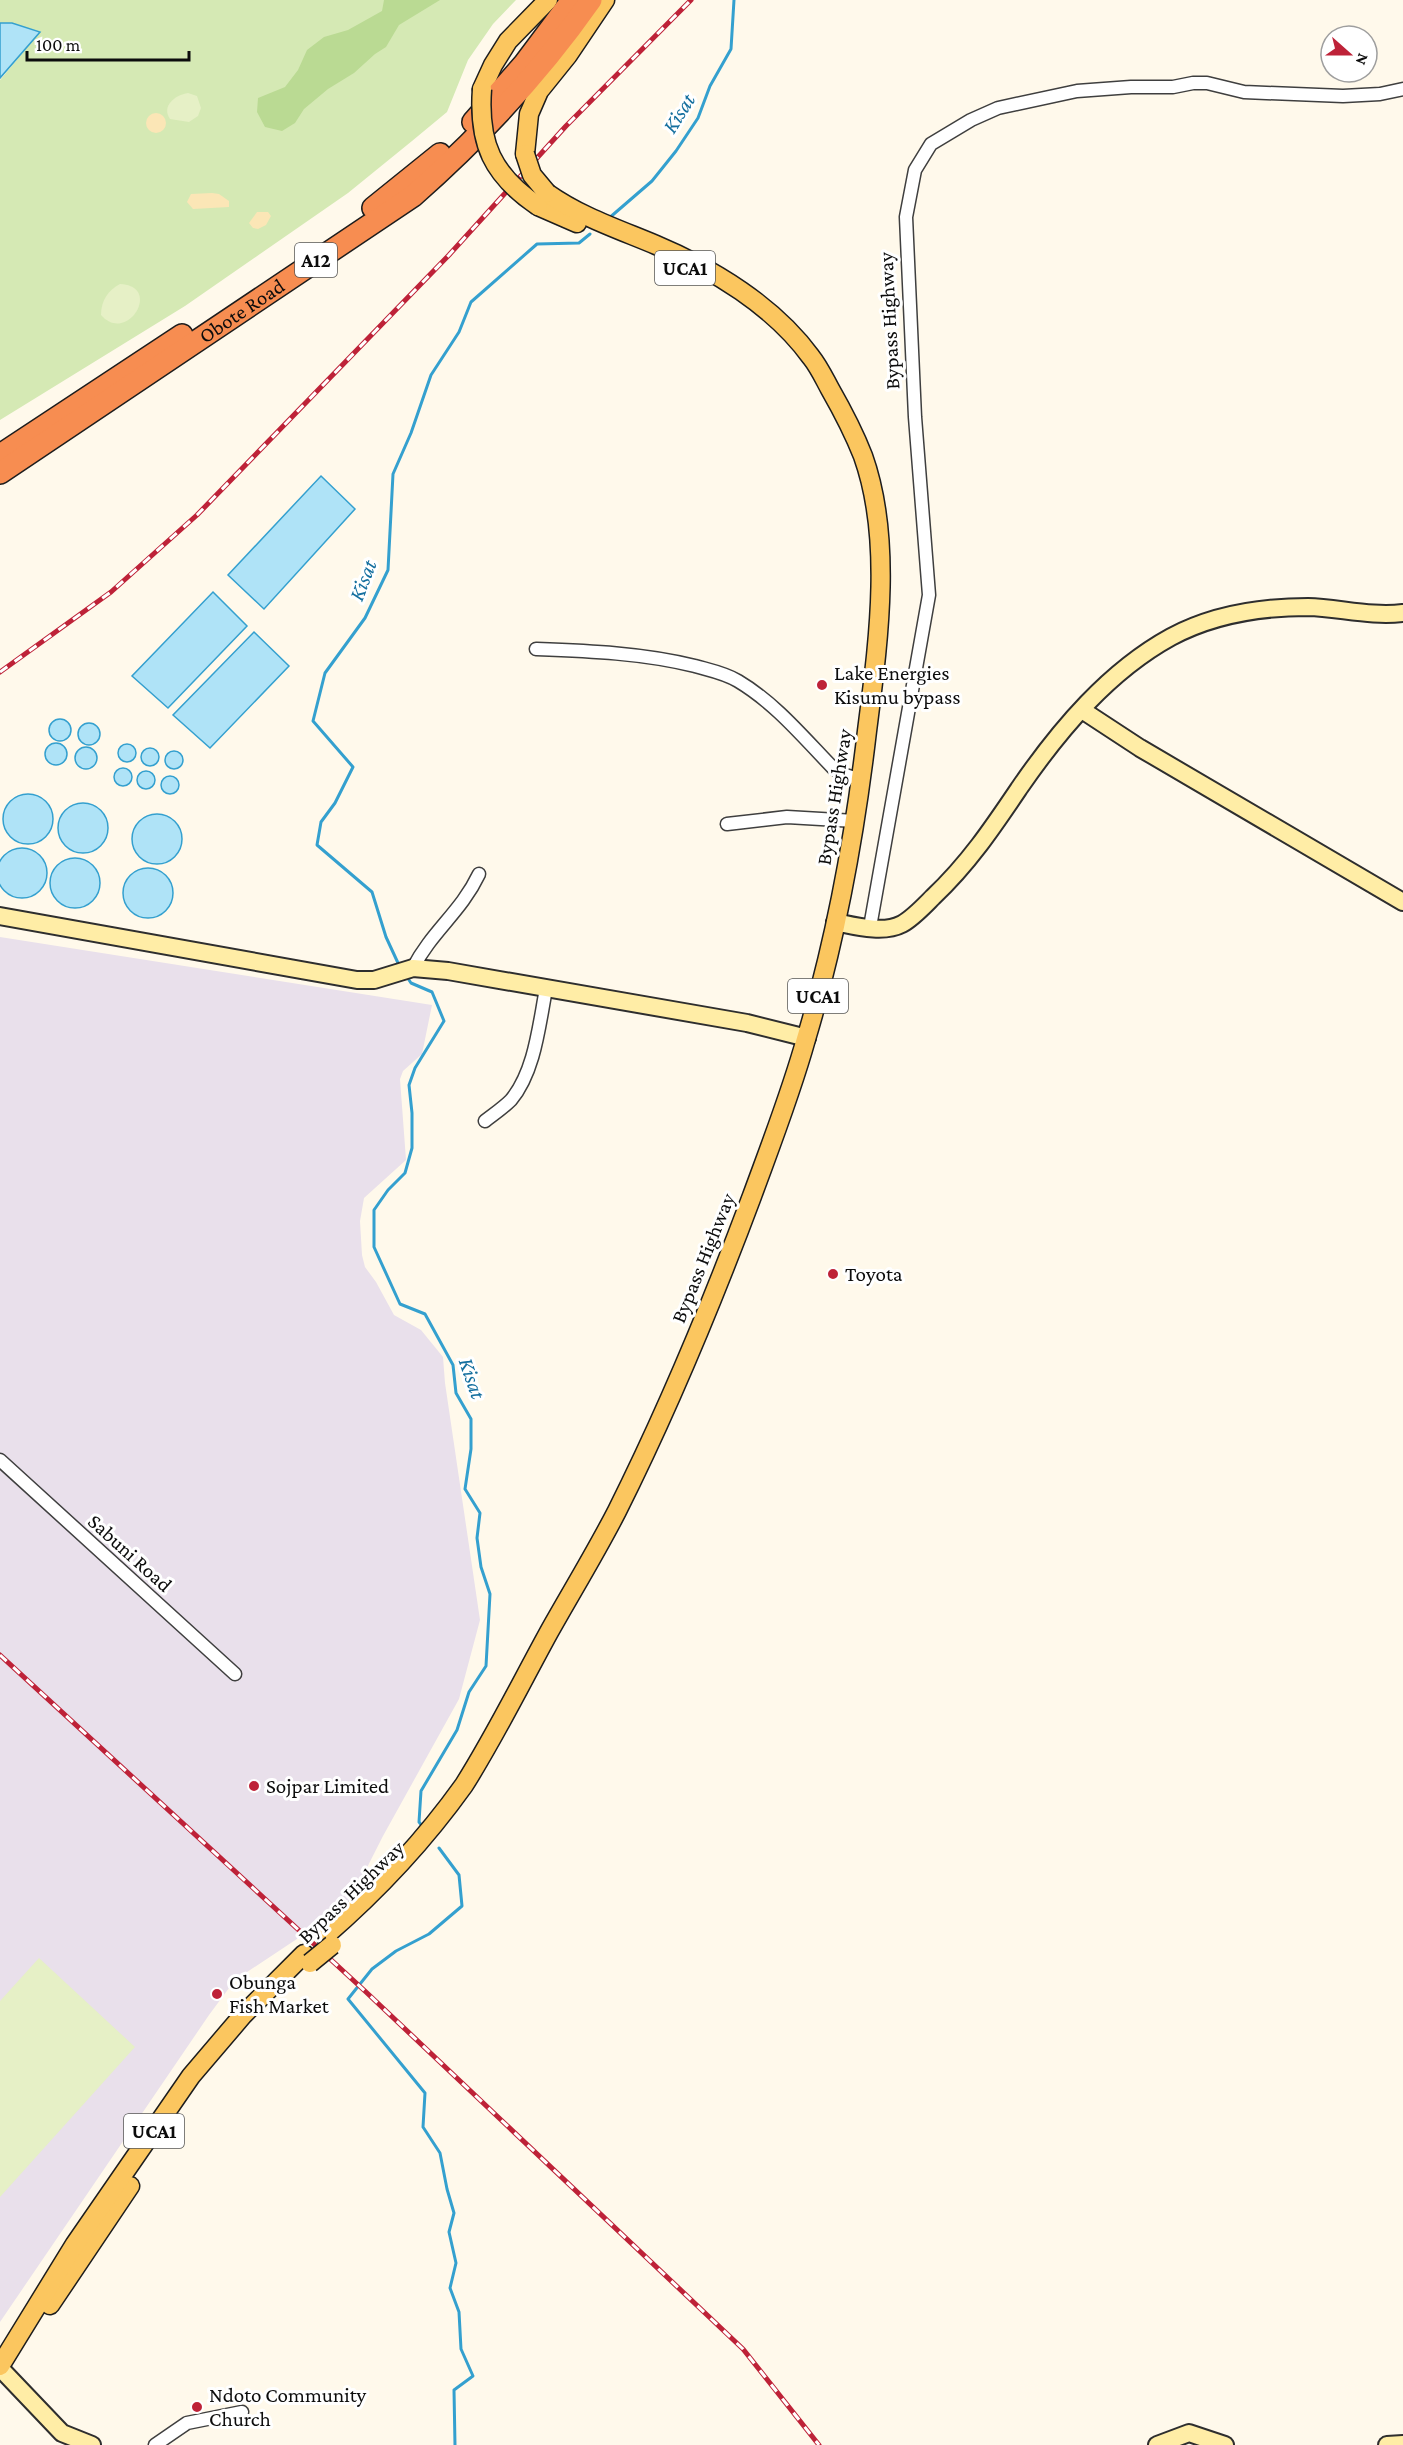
<svg xmlns="http://www.w3.org/2000/svg" width="1403" height="2445" viewBox="0 0 1403 2445" font-family="'Crimson Pro',serif">
	<style>
		.industrial { fill: #e9e0eb }
		.green { fill: #d5e9b4 }
		.forest { fill: #bada93 }
		.sand { fill: #fbe6b6 }
		.pitch { fill: #e6f0c6 }
		.water { fill: #afe3f7; stroke: #34a0cf; stroke-width: 1.5 }
		.lines { fill: none; stroke-linecap: round; stroke-linejoin: round }
		.stream { stroke: #34a0cf; stroke-width: 3 }
		.street-casing { stroke: #3f3f3f; stroke-width: 15 }
		.secondary-casing { stroke: #2e2e2e; stroke-width: 20 }
		.primary-casing { stroke: #1d1d1d; stroke-width: 21 }
		.highway-casing { stroke: #1d1d1d; stroke-width: 24 }
		.street { stroke: #fff; stroke-width: 12 }
		.secondary { stroke: #ffeda6; stroke-width: 16 }
		.primary { stroke: #fbc65f; stroke-width: 18 }
		.highway { stroke: #f78d51; stroke-width: 21 }
		.rail-casing { stroke: #be2238; stroke-width: 5 }
		.rail { stroke: #fff; stroke-width: 3; stroke-dasharray: 9; stroke-linecap: butt }
		.primary-bridge-casing { stroke: #1d1d1d; stroke-width: 21; stroke-linecap: butt }
		.primary-bridge { stroke: #fbc65f; stroke-width: 18 }
		.poi-dot { fill: #be2238; stroke: #fff; stroke-width: 2 }
		.labels { text-anchor: middle; stroke-width: 6; stroke-linejoin: round; paint-order: stroke }
		.shield { fill: #fff; stroke: #555; stroke-width: 1.5 }
		.shield-label { font-size: 20px; font-weight: bold; fill: #0c0c0c }
		.street-label { font-size: 21px; fill: #0c0c0c; stroke: #fff }
		.poi-label { font-size: 21px; fill: #0c0c0c; stroke: #fff; text-anchor: start }
		.water-label { font-size: 22px; font-style: italic; fill: #146f9f; stroke: #fff }
	</style>
	<rect width="100%" height="100%" fill="#fff9eb"/>
	<polygon class="industrial" points="0,937 432,1005 422,1054 403,1071 400,1079 406,1160 364,1198 360,1221 362,1255 365,1267 376,1282 394,1315 421,1330 443,1357 445,1383 480,1620 459,1699 383,1836 348,1905 235,1980 209,2015 0,2322"/>
	<polygon class="green" points="0,0 516,0 493,24 468,60 447,112 412,141 348,193 185,306 0,420 0,80 40,32 12,23 0,23"/>
	<polygon class="forest" points="384,0 440,0 399,25 386,47 375,54 354,73 328,89 304,109 295,123 282,131 265,127 257,112 258,98 285,87 298,70 307,50 324,37 348,30 382,11"/>
	<g class="sand">
		<circle cx="156" cy="123" r="10"/>
		<polygon points="212,193 219,194 229,201 229,207 193,209 187,202 191,194"/>
		<polygon points="257,212 268,212 271,216 266,225 258,229 253,228 249,223"/>
	</g>
	<g class="pitch">
		<path d="M188 93 197 96 201 108 198 116 189 122 170 119C161 106 175 95 188 93Z"/>
		<path d="M120 284C163 286 127 345 101 315 101 301 108 290 120 284Z"/>
		<polygon points="39,1958 135,2047 0,2197 0,2001"/>
	</g>
	<g class="water">
		<polygon points="0,23 12,23 40,32 0,78"/>
		<polygon points="321,476 355,509 264,609 228,575"/>
		<polygon points="213,592 247,626 168,708 132,676"/>
		<polygon points="254,632 289,666 210,748 173,715"/>
		<circle cx="60" cy="730" r="11"/>
		<circle cx="89" cy="734" r="11"/>
		<circle cx="56" cy="754" r="11"/>
		<circle cx="127" cy="753" r="9"/>
		<circle cx="86" cy="758" r="11"/>
		<circle cx="150" cy="757" r="9"/>
		<circle cx="174" cy="760" r="9"/>
		<circle cx="123" cy="777" r="9"/>
		<circle cx="146" cy="780" r="9"/>
		<circle cx="170" cy="785" r="9"/>
		<circle cx="28" cy="819" r="25"/>
		<circle cx="83" cy="828" r="25"/>
		<circle cx="157" cy="839" r="25"/>
		<circle cx="22" cy="873" r="25"/>
		<circle cx="75" cy="883" r="25"/>
		<circle cx="148" cy="893" r="25"/>
	</g>
	<g class="lines">
		<g class="stream">
			<polyline points="608,219 652,181 676,151 698,118 710,86 731,49 734,0"/>
			<polyline points="398,963 386,937 372,892 317,845 321,822 335,803 353,767 313,721 325,673 365,618 388,570 393,474 411,433 431,375 459,332 471,302 537,244 579,243 590,234"/>
			<polyline points="409,980 411,983 432,992 444,1021 415,1068 409,1085 412,1113 412,1148 405,1173 388,1190 374,1210 374,1247 400,1304 425,1314 453,1365 456,1393 471,1419 471,1449 465,1489 480,1513 477,1538 481,1567 490,1594 486,1666 469,1692 457,1730 421,1791 419,1822 423,1827"/>
			<polyline points="439,1848 459,1875 462,1906 429,1934 396,1951 372,1969 348,1999 425,2093 423,2127 440,2153 447,2189 454,2213 449,2232 456,2263 450,2288 459,2312 461,2349 473,2376 454,2390 455,2445"/>
		</g>
		<g class="street-casing">
			<g id="street">
				<path d="M536 649C589 651 643 653 695 666 709 670 725 673 738 681 775 703 803 737 833 768L842 774 861 780"/>
				<polyline points="727,824 787,817 855,821"/>
				<polyline points="870,927 929,595 915,417 906,217 915,170 931,144 971,120 998,108 1077,91 1131,87 1173,87 1193,83 1207,83 1244,92 1343,96 1380,94 1403,89"/>
				<path d="M413 968C432 931 461 912 479 874"/>
				<path d="M485 1121C494 1114 503 1108 511 1100 535 1071 539 1025 546 989"/>
				<polyline points="0,1460 235,1674"/>
				<polyline points="155,2445 187,2423 242,2412"/>
			</g>
		</g>
		<g class="secondary-casing">
			<g id="secondary">
				<polyline points="1082,710 1140,748 1403,902"/>
				<polyline points="0,916 357,980 374,980 413,968 448,971 747,1023 807,1038"/>
				<path d="M835 922C855 926 883 934 902 924 913 918 924 906 933 897 969 863 993 827 1020 787 1060 729 1109 671 1171 637 1212 615 1261 607 1308 607 1339 608 1372 617 1403 613"/>
				<polyline points="0,2368 62,2433 92,2445"/>
				<polyline points="1157,2445 1189,2433 1225,2445"/>
				<polyline points="1387,2445 1403,2444"/>
			</g>
		</g>
		<g class="primary-casing">
			<g id="primary">
				<polyline points="482,89 493,65 508,41 548,0"/>
				<polyline points="525,154 529,114 539,91 568,55 605,0"/>
				<polyline points="538,206 577,223"/>
				<path d="M325 1936C377 1891 424 1841 464 1785 495 1736 521 1683 549 1632 572 1591 596 1552 617 1511 668 1409 712 1303 752 1196 771 1144 791 1093 806 1039 836 939 855 834 867 731 878 644 893 540 863 456 854 433 842 410 830 389 824 378 819 367 811 357 774 306 713 269 656 245 618 229 581 217 547 193"/>
				<polyline points="50,2305 130,2186"/>
				<polyline points="0,2366 75,2244 191,2076 243,2015 304,1954"/>
			</g>
		</g>
		<g class="highway-casing">
			<g id="highway">
				<polyline points="473,122 524,64 572,0"/>
				<polyline points="373,208 440,154"/>
				<polyline points="0,455 182,335"/>
				<path id="s1" d="M0 473 413 196C480 137 540 73 591 0"/>
			</g>
		</g>
		<use href="#street" class="street"/>
		<use href="#secondary" class="secondary"/>
		<use href="#primary" class="primary"/>
		<use href="#highway" class="highway"/>
		<g class="rail-casing">
			<g id="rail">
				<polyline points="0,672 111,592 197,515 449,255 566,126 691,0"/>
				<polyline points="0,1655 366,1992 743,2349 819,2445"/>
			</g>
		</g>
		<use href="#rail" class="rail"/>
		<g class="primary-bridge-casing">
			<g id="primary-bridge">
				<path d="M482 89C478 143 492 175 538 206"/>
				<polyline points="525,154 532,175 547,193"/>
				<polyline points="310,1963 332,1945"/>
			</g>
		</g>
		<use href="#primary-bridge" class="primary-bridge"/>
	</g>
	<g class="poi-dot">
		<circle cx="822" cy="685" r="6"/>
		<circle cx="833" cy="1274" r="6"/>
		<circle cx="254" cy="1786" r="6"/>
		<circle cx="217" cy="1994" r="6"/>
		<circle cx="197" cy="2407" r="6"/>
	</g>
	<g class="labels">
		<g class="shield">
			<rect x="295" y="243" width="42" height="34" rx="4.5"/>
			<rect x="655" y="251" width="60" height="34" rx="4.5"/>
			<rect x="788" y="979" width="60" height="34" rx="4.5"/>
			<rect x="124" y="2114" width="60" height="34" rx="4.5"/>
		</g>
		<g class="shield-label">
			<text x="316" y="267">A12</text>
			<text x="685" y="275">UCA1</text>
			<text x="818" y="1003">UCA1</text>
			<text x="154" y="2138">UCA1</text>
		</g>
		<g class="street-label">
			<text dy="7" stroke="none"><textPath href="#s1" startOffset="291">Obote Road</textPath></text>
			<text transform="translate(889 321) rotate(-93)" y="7">Bypass Highway</text>
			<text transform="translate(834 797) rotate(-81)" y="7">Bypass Highway</text>
			<text transform="translate(703 1258) rotate(-68)" y="7">Bypass Highway</text>
			<text transform="translate(130 1553) rotate(42)" y="7">Sabuni Road</text>
			<text transform="translate(351 1892) rotate(-44)" y="7">Bypass Highway</text>
		</g>
		<g class="poi-label">
			<text x="834" y="680">Lake Energies<tspan x="834" dy="24">Kisumu bypass</tspan></text>
			<text x="845" y="1281">Toyota</text>
			<text x="266" y="1793">Sojpar Limited</text>
			<text x="229" y="1989">Obunga<tspan x="229" dy="24">Fish Market</tspan></text>
			<text x="209" y="2402">Ndoto Community<tspan x="209" dy="24">Church</tspan></text>
		</g>
		<g class="water-label">
			<text transform="translate(678 113) rotate(-58)" y="8">Kisat</text>
			<text transform="translate(362 580) rotate(-69)" y="8">Kisat</text>
			<text transform="translate(473 1378) rotate(71)" y="8">Kisat</text>
		</g>
	</g>
	<g transform="translate(1349 54) rotate(111)"><circle r="28" fill="#ffffff" stroke="#9e9e9e" stroke-width="1.5"/>
	<path d="M0-4.5L10 22L0 15L-10 22Z" fill="#be2238"/>
	<text y="-9" font-size="16" font-weight="bold" text-anchor="middle" fill="#0c0c0c">N</text>
	</g>
	<path d="M27 51v9h162v-9" fill="none" stroke="#0c0c0c" stroke-width="3"/>
	<text x="36" y="51" font-size="18" fill="#0c0c0c" stroke="#ffffff" stroke-width="4.5" paint-order="stroke">100 m</text>
</svg>
